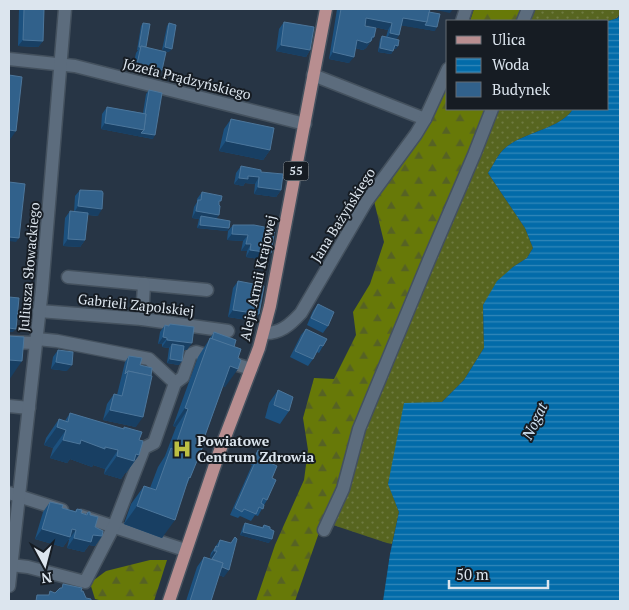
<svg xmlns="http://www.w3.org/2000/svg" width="629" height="610" viewBox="0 0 629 610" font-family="'PT Serif',serif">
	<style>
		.grass { fill: url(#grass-dots) }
		.forest { fill: url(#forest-firs) }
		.water { fill: url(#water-rules) }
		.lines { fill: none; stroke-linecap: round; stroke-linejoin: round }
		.minor-casing { stroke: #44515e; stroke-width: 15 }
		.major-casing { stroke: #44515e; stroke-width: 15 }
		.minor { stroke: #5c6c7d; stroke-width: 12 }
		.major { stroke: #b88e90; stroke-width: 12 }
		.wall { fill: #1c517f }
		.shaded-wall { fill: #183f63 }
		.building { fill: #31618b; stroke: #4c769b }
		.labels { text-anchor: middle; stroke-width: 4; stroke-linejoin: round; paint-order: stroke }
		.shield { fill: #161c23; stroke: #a1a9b1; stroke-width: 1 }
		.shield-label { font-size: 12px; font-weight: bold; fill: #dce5ee }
		.street-label { font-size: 14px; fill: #dce5ee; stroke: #161c23 }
		.poi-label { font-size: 14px; font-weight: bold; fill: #dce5ee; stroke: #161c23; text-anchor: start }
		.water-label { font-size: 15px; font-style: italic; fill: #d0e3f4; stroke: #161c23 }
	</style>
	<defs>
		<pattern id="grass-dots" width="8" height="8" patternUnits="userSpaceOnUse" patternTransform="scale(1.25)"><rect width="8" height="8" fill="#576520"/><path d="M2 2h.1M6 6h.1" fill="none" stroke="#6f7b41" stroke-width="1.8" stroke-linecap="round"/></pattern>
		<pattern id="forest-firs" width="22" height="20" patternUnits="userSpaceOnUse" patternTransform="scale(1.25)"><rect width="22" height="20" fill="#677908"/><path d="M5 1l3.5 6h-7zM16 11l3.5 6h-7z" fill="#566224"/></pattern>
		<pattern id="water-rules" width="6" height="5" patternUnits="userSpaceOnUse" patternTransform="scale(1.25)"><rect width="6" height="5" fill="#026ba9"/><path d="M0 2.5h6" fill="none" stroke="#3287b9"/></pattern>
	</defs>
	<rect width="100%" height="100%" fill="#273545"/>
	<g class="grass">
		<path d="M532 9H620C620 18 616 19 608 21H528Z"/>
		<path d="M497 109H573C560 130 521 132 503 150 497 156 493 166 488 173L525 228 533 248 527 258 513 267 483 305 484 348 464 380 442 402 388 483 399 512 392 544 387 543 333 525 362 430Z"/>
	</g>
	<g class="forest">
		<polygon points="474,9 523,9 519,21 470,21"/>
		<polygon points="448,86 448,109 489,109 339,488 321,527 295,601 256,601 275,545 304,480 308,450 303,418 314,378 334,379 356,335 353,312 370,284 384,242 374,201 431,121"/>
		<polygon points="150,560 167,560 154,601 103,601 95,599 90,583 106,571"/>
	</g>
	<path class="water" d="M620 14V601H383L390 554 399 512 388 484 404 403 442 402 464 380 484 348 483 305 497 281 513 267 527 258 533 248 525 228 488 173C493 166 497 156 503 150 521 132 560 130 573 109H608V21L618 18Z"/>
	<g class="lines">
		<g class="minor-casing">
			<g id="minor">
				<polyline points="462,21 466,9"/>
				<polyline points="523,21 528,9"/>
				<polyline points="9,59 75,66 305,124"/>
				<polyline points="313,75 425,119"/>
				<polyline points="68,277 207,290"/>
				<polyline points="39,311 142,319 228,331"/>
				<polyline points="142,319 144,284"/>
				<path d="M263 333C280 334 290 325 301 313L366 202 416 134 425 119 448 69"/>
				<polyline points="37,339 57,341 149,359 175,383"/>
				<polyline points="9,342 36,343"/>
				<polyline points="9,406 29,408"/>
				<polyline points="9,493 62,510"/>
				<polyline points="81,516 185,550"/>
				<polyline points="324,530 343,489 359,429 429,260 474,155 492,109"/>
				<polyline points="11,565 28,567 85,582 114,526 144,448 154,443 175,383 183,377 191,354 196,352 251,369"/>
				<polyline points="9,586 42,289 65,9"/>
			</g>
		</g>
		<g class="major-casing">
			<polyline id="major" points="169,601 219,453 259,348 270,306 326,9"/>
		</g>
		<use href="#minor" class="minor"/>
		<use href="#major" class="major"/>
	</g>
	<g class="wall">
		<polygon points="19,9 44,9 43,41 38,47 18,46"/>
		<polygon points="337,9 430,9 429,12 435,31 401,25 399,35 396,39 396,49 394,49 391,54 378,52 380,39 382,36 386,37 388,30 365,25 374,37 366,48 363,50 355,48 349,63 329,59"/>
		<polygon points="284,22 310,50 306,57 276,51 279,29"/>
		<polygon points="143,23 146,47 162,70 157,77 132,71 136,53 138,50 137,50 141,26"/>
		<polygon points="169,23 169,52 162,50 167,26"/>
		<polygon points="149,90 153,139 101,129 102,114 107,107 143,113 146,94"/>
		<polygon points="231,119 270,150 263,160 219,151 224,129"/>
		<polygon points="241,166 261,172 281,190 276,197 254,194 255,184 245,183 243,186 234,184 236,173"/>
		<polygon points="80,190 98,216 88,215 85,240 80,247 63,246 65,218 70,211 74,212 75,196"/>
		<polygon points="202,192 219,204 216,218 229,228 227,231 197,228 199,219 192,218 194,207 197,202 197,199"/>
		<polygon points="233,225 254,225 271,253 266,260 246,257 247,251 241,251 243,241 227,240 228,231"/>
		<polygon points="238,281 254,321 228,317 233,288"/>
		<polygon points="318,304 328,326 323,333 307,325 313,311"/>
		<polygon points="170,324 187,350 183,350 179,365 167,363 169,348 162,347 162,344 158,344 160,332 165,325 169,326"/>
		<polygon points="306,329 323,346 319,353 317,352 313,359 308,366 290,357 301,335"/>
		<polygon points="214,332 234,347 225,387 223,386 190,478 188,482 162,538 124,524 131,504 144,486 150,488 158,467 165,456 176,427 173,426 198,357"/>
		<polygon points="58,350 67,371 51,369 53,357"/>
		<polygon points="129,356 140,365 136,427 103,420 107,404 114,394 117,395 125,362"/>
		<polygon points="278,390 289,411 280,424 265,418 269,403"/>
		<polygon points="70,413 123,429 124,427 139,440 139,455 126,473 125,473 121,479 104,474 105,469 93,465 92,467 70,459 67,463 50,458 53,448 44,445 46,438 59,419 65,421"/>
		<polygon points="258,450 262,459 272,478 267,500 258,516 255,515 251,521 240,516 238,518 230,515 252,465 250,464"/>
		<polygon points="50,502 62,508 75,511 77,509 81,513 86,514 88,512 95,527 102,536 95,546 89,545 84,552 67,548 69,540 68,540 63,547 35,539 43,512"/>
		<polygon points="245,523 262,527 264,525 270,529 269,543 240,535 243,526"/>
		<polygon points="220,540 224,577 219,575 211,601 186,601 197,567 204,557 211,559 212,558 210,557 211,553"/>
	</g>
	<g class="shaded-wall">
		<polygon points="431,9 453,9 450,13"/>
		<polygon points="366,18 392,23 388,30 361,24"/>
		<polygon points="403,18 427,22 437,27 435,31 398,25"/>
		<polygon points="390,33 399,35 395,42 386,40"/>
		<polygon points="372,37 374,37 366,48 363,50 352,47 357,40"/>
		<polygon points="23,40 43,41 38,47 18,46"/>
		<polygon points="281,45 310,50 306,57 276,51"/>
		<polygon points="395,45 398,46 396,49 392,48"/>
		<polygon points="165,47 172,49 169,52 162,50"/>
		<polygon points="380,48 393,51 391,54 378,52"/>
		<polygon points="333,52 354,57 349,63 329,59"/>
		<polygon points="137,64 162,70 157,77 132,71"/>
		<polygon points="105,123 144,130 155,135 153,139 101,129"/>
		<polygon points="9,130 16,131 9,141"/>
		<polygon points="226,141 270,150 263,160 219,151"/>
		<polygon points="248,176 259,177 255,184 245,183 243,186 234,184 239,178"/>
		<polygon points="258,187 281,190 276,197 254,194"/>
		<polygon points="78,206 102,209 98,216 74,213"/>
		<polygon points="196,211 219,215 214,222 201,216 199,219 192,218"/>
		<polygon points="200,225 229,228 227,231 197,228"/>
		<polygon points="232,234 248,235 243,241 227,240"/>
		<polygon points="9,237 19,238 16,242 9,241"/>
		<polygon points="68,239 85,240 80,247 63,246"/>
		<polygon points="246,244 251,244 247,251 241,251"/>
		<polygon points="250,250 271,253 266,260 246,257"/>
		<polygon points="233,310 259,314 254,321 228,317"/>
		<polygon points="9,328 16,329 13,332 9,332"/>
		<polygon points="163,337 167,338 162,344 158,344"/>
		<polygon points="167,340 192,343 187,350 171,348 172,344 169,348 162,347"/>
		<polygon points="170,359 182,361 179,365 167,363"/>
		<polygon points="9,360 22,361 9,380"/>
		<polygon points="56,362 72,365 67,371 51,369"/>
		<polygon points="230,366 238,369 225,387 217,384"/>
		<polygon points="185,408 188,409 176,427 173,426"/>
		<polygon points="110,410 143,417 136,427 103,420"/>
		<polygon points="57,427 66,430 53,448 44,445"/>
		<polygon points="63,440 81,440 118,450 105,469 93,465 92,467 70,459 67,463 50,458"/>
		<polygon points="136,454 139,455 126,473 125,473 121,479 104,474 117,456"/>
		<polygon points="137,506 175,520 162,538 124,524"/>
		<polygon points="42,529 72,529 76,530 63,547 35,539"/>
		<polygon points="243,532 272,539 269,543 240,535"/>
		<polygon points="93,535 102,536 95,546 89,545 84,552 67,548 74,538"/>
		<polygon points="214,551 217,551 212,558 210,557"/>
		<polygon points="210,563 229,570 224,577 205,569"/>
	</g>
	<g class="building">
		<polygon points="24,9 44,9 43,41 23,40"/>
		<polygon points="341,9 430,9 427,22 403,18 399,35 390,33 392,23 366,18 365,26 376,28 374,37 372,37 371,41 367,43 357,40 354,57 333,52"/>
		<polygon points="429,12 440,14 437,27 425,25 427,22"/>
		<polygon points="284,22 314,27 310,50 281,45"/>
		<polygon points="143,23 150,24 146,47 141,46 141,47 139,47"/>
		<polygon points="169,23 176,25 172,49 165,47"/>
		<polygon points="382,36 399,40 398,46 395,45 393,51 380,48"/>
		<polygon points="141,46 166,52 162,70 137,64"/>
		<polygon points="9,75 22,77 16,131 9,130"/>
		<polygon points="149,90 162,93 155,135 141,133 144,130 146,114 145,114"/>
		<polygon points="107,107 146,114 144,130 105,123"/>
		<polygon points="231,119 274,128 270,150 226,141"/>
		<polygon points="241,166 261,170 261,172 283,174 281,190 258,187 259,177 248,176 248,179 239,178"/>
		<polygon points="9,182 25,184 19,238 9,237"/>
		<polygon points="80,190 102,191 103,193 102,209 78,206"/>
		<polygon points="202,192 222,196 221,201 219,201 219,205 220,206 219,215 196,211 198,200 201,200"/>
		<polygon points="70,211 88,213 85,240 68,239"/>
		<polygon points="201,216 230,221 229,228 200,225"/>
		<polygon points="233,225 254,225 275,229 271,253 250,250 251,244 246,244 248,235 232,234"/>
		<polygon points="238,281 264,286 259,314 233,310"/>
		<polygon points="9,297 19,298 16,329 9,328"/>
		<polygon points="318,304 334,312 328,326 311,318"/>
		<polygon points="170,324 194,327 192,343 167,340 167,338 163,337 165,325 169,326"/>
		<polygon points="306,329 327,339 323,346 320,345 313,359 295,351"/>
		<polygon points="214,332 236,340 234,347 212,339"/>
		<polygon points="9,336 24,337 22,361 9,360"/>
		<polygon points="210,338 241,349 238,358 241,360 238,369 230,366 203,441 205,441 201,451 190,478 189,477 175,520 137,506 144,486 156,490 171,448 174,450 188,409 185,408"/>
		<polygon points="172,344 184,346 182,361 170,359"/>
		<polygon points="58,350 73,352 72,365 56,362"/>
		<polygon points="129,356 142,358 140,365 152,368 151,376 128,371 125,374"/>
		<polygon points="128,371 152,376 143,417 110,410 114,394 122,396"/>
		<polygon points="278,390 293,397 289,411 274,405"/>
		<polygon points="70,413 124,429 124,427 142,432 139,440 143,441 139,455 136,454 134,461 117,456 118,450 105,447 105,449 81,440 80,444 63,440 66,430 57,427 59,419 68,422"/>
		<polygon points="258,450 264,453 262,459 277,466 272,478 276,480 267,500 263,498 261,503 264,505 263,509 259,507 256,514 244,509 242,512 235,508 257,458 255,457"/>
		<polygon points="50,502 63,505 62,508 76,512 77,509 82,510 81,513 87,515 88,512 90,512 90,515 98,517 95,527 103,531 102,536 93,535 91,542 74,538 76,530 72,529 70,537 42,529"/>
		<polygon points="245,523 263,528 264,525 270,527 270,529 274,531 272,539 243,532"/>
		<polygon points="235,537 237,539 229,570 222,567 223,563 212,559 217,551 214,551 216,546 218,547 220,540 231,543"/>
		<polygon points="204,557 223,563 211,601 190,601"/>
		<polygon points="63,584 82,588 81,591 83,591 86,598 91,599 91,601 36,601 37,595 49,595 50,591 55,593 60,588 62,588"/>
	</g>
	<defs>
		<g id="hospital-bare" transform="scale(1.5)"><path d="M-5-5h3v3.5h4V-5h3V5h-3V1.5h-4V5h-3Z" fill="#bcbf43" stroke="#161c23" stroke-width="2.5" paint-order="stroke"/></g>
	</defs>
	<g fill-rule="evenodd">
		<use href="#hospital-bare" x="182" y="449"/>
	</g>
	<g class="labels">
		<rect class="shield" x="283.5" y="161.5" width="25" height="19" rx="4"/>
		<g class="shield-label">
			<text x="296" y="175">55</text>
		</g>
		<g class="street-label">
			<text transform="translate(187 79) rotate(14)" y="5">Józefa Prądzyńskiego</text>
			<text transform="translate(343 215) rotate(-58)" y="5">Jana Bażyńskiego</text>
			<text transform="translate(29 267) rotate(-85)" y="5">Juliusza Słowackiego</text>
			<text transform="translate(258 278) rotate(-78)" y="5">Aleja Armii Krajowej</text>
			<text transform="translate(136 305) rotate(6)" y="5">Gabrieli Zapolskiej</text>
		</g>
		<g class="poi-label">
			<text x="197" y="446">Powiatowe<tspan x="197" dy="16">Centrum Zdrowia</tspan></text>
		</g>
		<g class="water-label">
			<text transform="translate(535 421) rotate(-64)" y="5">Nogat</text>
		</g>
	</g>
	<rect width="629" height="610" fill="none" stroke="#dce5ee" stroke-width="20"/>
	<rect x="446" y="20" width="162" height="90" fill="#161c23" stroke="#656c74"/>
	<rect x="456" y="36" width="25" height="8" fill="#b88e90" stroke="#656c74"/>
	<text x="492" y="45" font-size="15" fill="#dce5ee">Ulica</text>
	<rect x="456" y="58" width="25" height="15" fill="url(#water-rules)" stroke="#656c74"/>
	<text x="492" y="70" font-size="15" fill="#dce5ee">Woda</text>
	<rect x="456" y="82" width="25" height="15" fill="#31618b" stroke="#656c74"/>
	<text x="492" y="95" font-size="15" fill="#dce5ee">Budynek</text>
	<g transform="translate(45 565) rotate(173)" stroke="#161c23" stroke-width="4" paint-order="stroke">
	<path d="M0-4L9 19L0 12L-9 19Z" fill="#dce5ee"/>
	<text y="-8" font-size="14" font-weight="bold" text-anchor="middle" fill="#dce5ee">N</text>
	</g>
	<path d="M449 580v8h99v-8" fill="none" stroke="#dce5ee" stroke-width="2.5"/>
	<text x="456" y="580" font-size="15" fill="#dce5ee" stroke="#161c23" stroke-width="4" paint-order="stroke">50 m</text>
</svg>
